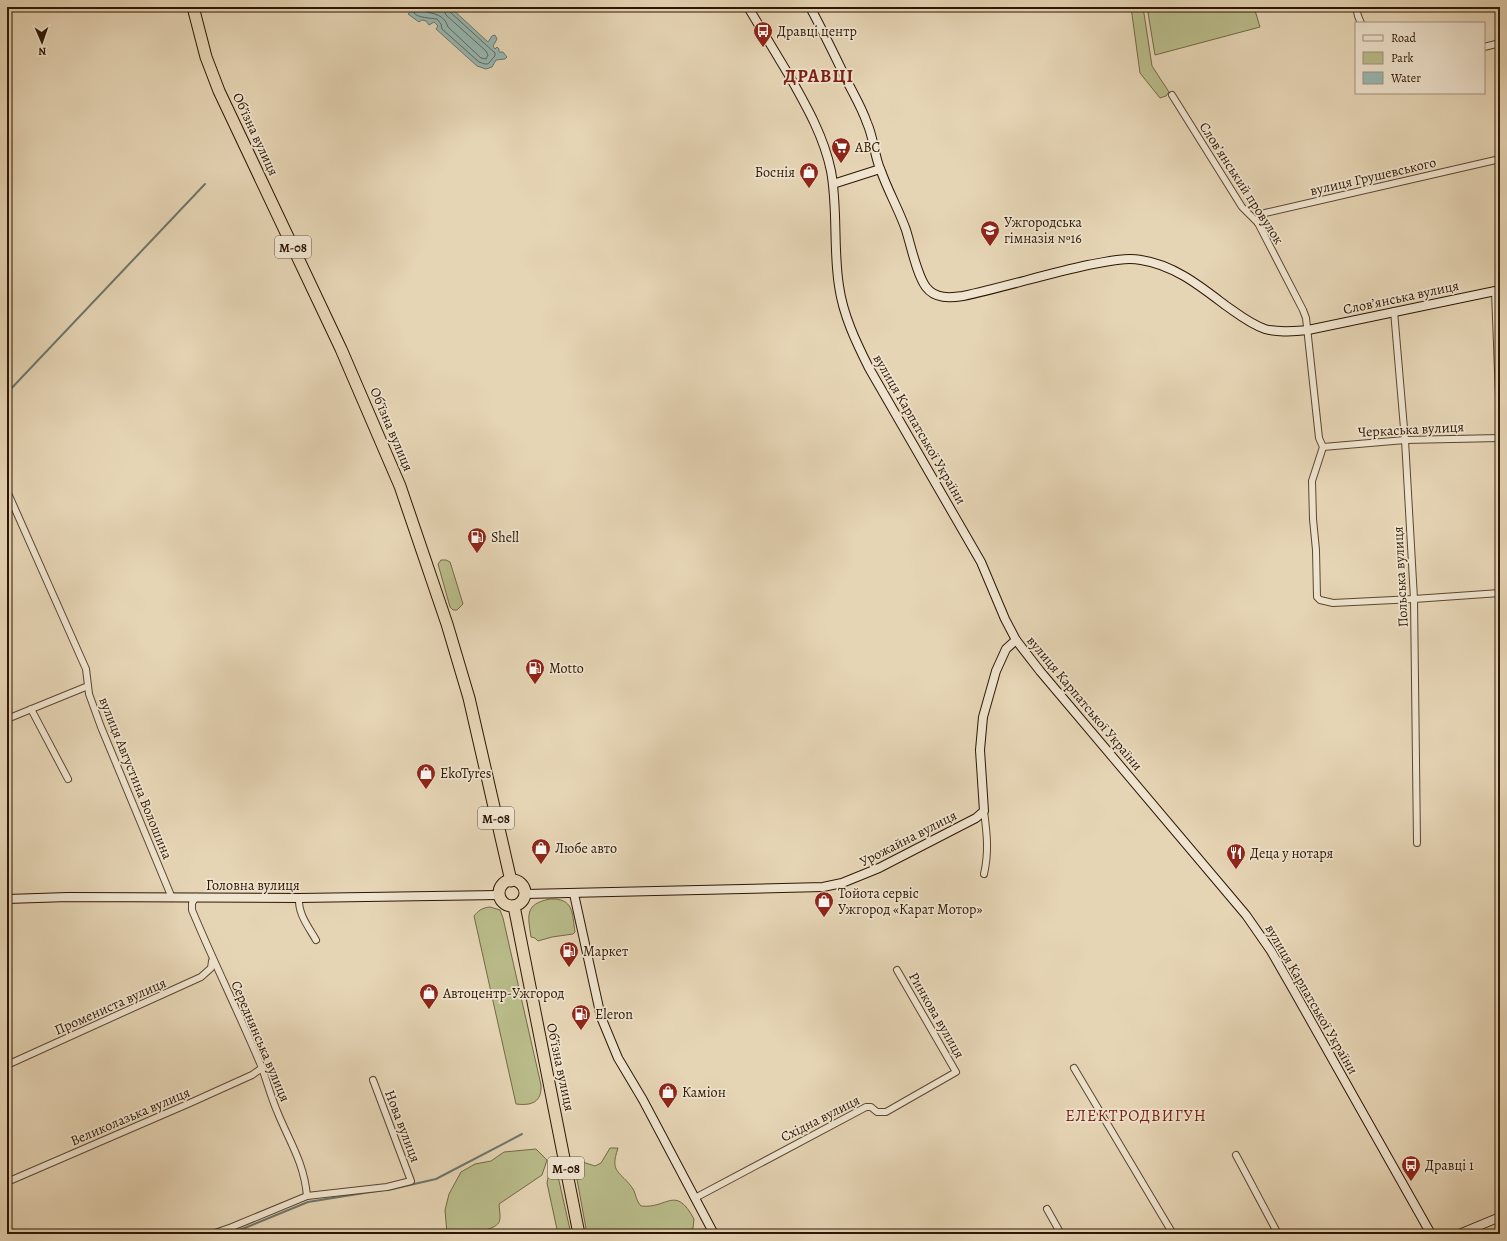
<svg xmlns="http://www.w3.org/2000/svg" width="1507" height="1241" viewBox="0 0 1507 1241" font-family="Alegreya,serif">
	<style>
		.green { fill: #b9bc8a; stroke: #736947 }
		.water { fill: #97b8b3; stroke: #6d776d }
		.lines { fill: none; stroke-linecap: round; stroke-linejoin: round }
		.shore { stroke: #62675c; stroke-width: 1 }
		.stream { stroke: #6d776d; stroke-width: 2 }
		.street-casing { stroke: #5b4630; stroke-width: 8 }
		.secondary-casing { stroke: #2d1604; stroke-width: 10 }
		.highway-casing { stroke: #2d1604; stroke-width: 13 }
		.street { stroke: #efe4cf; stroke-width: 6 }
		.secondary { stroke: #efe4cf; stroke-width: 8 }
		.highway { stroke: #e6d5b5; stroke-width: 11 }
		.labels { text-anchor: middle; stroke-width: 3.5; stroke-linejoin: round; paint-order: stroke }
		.shield { fill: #efe4cf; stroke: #675441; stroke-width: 1 }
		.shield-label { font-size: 13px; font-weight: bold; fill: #2d1604 }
		.poi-label { font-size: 14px; fill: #2d1604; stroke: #efe4cf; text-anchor: start }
		.street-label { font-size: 14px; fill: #2d1604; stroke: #efe4cf }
		.quarter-label { font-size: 16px; letter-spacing: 1px; fill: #7a1f14; stroke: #efe4cf }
		.district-label { font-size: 18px; font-weight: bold; letter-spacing: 1px; fill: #7a1f14; stroke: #efe4cf }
	</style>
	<rect width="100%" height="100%" fill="#e6d5b5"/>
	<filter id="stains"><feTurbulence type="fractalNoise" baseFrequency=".005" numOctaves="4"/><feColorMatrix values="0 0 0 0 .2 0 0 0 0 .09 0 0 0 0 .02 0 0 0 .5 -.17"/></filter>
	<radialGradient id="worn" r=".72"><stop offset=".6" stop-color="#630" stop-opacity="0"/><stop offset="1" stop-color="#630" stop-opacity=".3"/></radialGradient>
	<g class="green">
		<polygon points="1131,7 1143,7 1152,66 1169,92 1166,96 1160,98 1140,73"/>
		<polygon points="1147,7 1254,7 1260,27 1155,55"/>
		<polygon points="441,560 446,560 450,562 451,565 463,604 457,610 453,610 450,607 438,564"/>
		<path d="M550 899C574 898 572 913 575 932L573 934 552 937 538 941 535 938 531 937C528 916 524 904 550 899Z"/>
		<path d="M490 907 500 910 503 918 541 1085C542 1102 532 1106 516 1104L474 916C479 910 482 908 490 907Z"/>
		<path d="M610 1148H618C609 1174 621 1171 633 1189 636 1194 636 1201 641 1206 668 1209 675 1184 694 1219L693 1228 686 1234H587L574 1163 576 1160 595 1166 601 1163Z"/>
		<path d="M536 1149 547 1160 542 1175 499 1204C501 1225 502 1224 481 1232V1234H447L445 1210 449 1194 461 1172 475 1164 491 1161 504 1152Z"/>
		<polygon points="551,1161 555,1163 571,1234 558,1234 547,1183"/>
	</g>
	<polygon class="water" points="415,7 450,7 488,42 492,36 495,35 497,39 493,46 495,49 497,47 499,49 499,52 503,52 507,57 505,59 496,60 492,67 486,69 477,66 436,29 438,26 434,22 429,25 426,21 422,20 419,22 408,14"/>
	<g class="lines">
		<g class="shore">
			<path d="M417 7 414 13C418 18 431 18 437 19L441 24 442 29 479 62C491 67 488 62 495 56V53L450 12 448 7"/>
			<path d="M422 7 423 11C434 14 444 14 448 27L481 58 486 59 488 55 486 51 446 15 443 7"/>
		</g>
		<g class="stream">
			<polyline points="7,393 205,184"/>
			<polyline points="388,1190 436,1179 522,1134"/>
			<polyline points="230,1234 308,1202 383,1190"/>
		</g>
		<g class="street-casing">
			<g id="street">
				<polyline points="1356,7 1358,16 1361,23"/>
				<polyline points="1484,47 1500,43"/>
				<polyline points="1172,95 1242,207 1258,223 1303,310 1306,318 1319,438 1323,447 1312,481 1313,519 1316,550 1317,597 1320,600 1333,603 1414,599 1500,593"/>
				<polyline points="1258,223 1258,218 1265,213 1500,159"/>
				<polyline points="1495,291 1500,424"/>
				<polyline points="1394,311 1405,440 1414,599 1417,843"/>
				<polyline points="1323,447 1405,440 1500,438"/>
				<polyline points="7,491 86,669 89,694 101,727 172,898"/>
				<polyline points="31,709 68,779"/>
				<polyline points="7,719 88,686"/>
				<path d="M984 811C987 834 989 852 984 874"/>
				<path d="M196 897 192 903V910C214 963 240 1015 262 1068 267 1082 271 1097 277 1111 289 1141 304 1162 307 1196"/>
				<path d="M299 898C298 914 308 926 316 940"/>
				<polyline points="7,1065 201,977 211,968 212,961"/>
				<polyline points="1074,1068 1173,1234"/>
				<polyline points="1236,1155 1278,1234"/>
				<polyline points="7,1182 190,1103 252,1075 262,1068"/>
				<polyline points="695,1198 866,1107 871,1107 877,1112 886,1112 956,1072 897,970"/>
				<polyline points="1047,1209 1061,1234"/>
				<polyline points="212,1234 232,1227 307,1196 387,1187 411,1181 373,1080"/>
			</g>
		</g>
		<g class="secondary-casing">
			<g id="secondary">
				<path d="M748 7C762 30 776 54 790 77 807 107 824 137 831 171 838 209 833 248 839 286 843 315 856 342 869 368L981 562 1005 619 1016 640 1040 671 1246 915 1271 951 1294 991 1431 1234"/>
				<path d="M810 7C823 31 835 56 847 81 854 95 862 108 867 123 874 138 874 156 881 171 888 191 899 210 906 230 911 246 917 275 926 287 935 299 950 298 963 296 1005 287 1046 274 1088 265 1105 262 1124 257 1141 260 1174 265 1200 286 1225 305 1238 314 1250 324 1265 329 1279 333 1294 331 1308 330L1500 290"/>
				<polyline points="833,184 880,169"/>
				<polyline points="525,894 823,887 842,883 879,868 976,818 984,811 980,750 983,717 996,671 1006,649 1016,640"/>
				<polyline points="574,894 601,1017 618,1058 643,1100 714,1234"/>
				<polyline points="7,899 68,897 299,898 499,895"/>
				<polyline points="1459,1234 1500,1217"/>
			</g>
		</g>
		<g class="highway-casing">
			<g id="highway">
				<polyline points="193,7 206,57 219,91 341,349 400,486 447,624 469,698 511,881"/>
				<circle cx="512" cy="893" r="13"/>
				<polyline points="514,906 579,1234"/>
			</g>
		</g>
		<use href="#street" class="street"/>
		<use href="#secondary" class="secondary"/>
		<use href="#highway" class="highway"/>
	</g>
	<defs>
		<g id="bus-pin" transform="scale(1)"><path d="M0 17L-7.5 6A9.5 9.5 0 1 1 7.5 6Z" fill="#8f2418" stroke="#efe4cf"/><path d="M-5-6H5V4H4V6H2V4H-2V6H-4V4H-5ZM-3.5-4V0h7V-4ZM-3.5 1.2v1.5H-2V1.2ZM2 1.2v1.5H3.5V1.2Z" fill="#fff"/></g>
		<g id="supermarket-pin" transform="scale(1)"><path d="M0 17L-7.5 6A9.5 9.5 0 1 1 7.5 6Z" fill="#8f2418" stroke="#efe4cf"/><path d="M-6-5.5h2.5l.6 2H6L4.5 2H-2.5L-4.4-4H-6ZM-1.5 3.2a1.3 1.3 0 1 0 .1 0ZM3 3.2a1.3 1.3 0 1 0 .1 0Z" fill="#fff"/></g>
		<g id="shop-pin" transform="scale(1)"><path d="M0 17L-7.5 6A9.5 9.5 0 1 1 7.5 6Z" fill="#8f2418" stroke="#efe4cf"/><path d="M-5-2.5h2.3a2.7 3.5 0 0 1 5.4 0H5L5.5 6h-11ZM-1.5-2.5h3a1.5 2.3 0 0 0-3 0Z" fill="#fff"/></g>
		<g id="school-pin" transform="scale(1)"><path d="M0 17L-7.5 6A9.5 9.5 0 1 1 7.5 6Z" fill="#8f2418" stroke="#efe4cf"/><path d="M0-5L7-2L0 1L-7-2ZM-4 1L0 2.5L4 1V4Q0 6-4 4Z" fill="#fff"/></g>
		<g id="fuel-pin" transform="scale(1)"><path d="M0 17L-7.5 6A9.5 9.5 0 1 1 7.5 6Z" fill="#8f2418" stroke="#efe4cf"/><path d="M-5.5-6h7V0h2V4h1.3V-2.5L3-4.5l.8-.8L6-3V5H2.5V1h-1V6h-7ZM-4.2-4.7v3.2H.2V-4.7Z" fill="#fff"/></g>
		<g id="restaurant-pin" transform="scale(1)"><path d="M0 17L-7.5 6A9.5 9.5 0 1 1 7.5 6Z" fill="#8f2418" stroke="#efe4cf"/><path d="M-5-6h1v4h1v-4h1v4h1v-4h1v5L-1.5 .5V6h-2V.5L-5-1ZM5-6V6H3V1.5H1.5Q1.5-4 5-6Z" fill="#fff"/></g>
	</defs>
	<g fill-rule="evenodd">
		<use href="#bus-pin" x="763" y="31"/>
		<use href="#supermarket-pin" x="841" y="147"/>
		<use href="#shop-pin" x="809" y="172"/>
		<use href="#school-pin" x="990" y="230"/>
		<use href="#fuel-pin" x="477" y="537"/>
		<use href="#fuel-pin" x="535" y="668"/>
		<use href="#shop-pin" x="426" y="773"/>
		<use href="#shop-pin" x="541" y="848"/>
		<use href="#restaurant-pin" x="1236" y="853"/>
		<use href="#shop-pin" x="824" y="901"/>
		<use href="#fuel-pin" x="569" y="951"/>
		<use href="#shop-pin" x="429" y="993"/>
		<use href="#fuel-pin" x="581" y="1014"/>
		<use href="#shop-pin" x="668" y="1092"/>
		<use href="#bus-pin" x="1411" y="1165"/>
	</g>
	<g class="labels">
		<g class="shield">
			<rect x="275" y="236" width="36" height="22" rx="3"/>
			<rect x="478" y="807" width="36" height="22" rx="3"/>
			<rect x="548" y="1157" width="36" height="22" rx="3"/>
		</g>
		<g class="shield-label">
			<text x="293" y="252">М-08</text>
			<text x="496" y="823">М-08</text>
			<text x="566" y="1173">М-08</text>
		</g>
		<g class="poi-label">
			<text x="777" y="36">Дравці центр</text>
			<text x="855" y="152">ABC</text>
			<text x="795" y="177" text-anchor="end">Боснія</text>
			<text x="1004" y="227">Ужгородська<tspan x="1004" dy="16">гімназія №16</tspan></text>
			<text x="491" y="542">Shell</text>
			<text x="549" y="673">Motto</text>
			<text x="440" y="778">EkoTyres</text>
			<text x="555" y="853">Любе авто</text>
			<text x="1250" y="858">Деца у нотаря</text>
			<text x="838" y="898">Тойота сервіс<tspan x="838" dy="16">Ужгород «Карат Мотор»</tspan></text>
			<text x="583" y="956">Маркет</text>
			<text x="443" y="998">Автоцентр-Ужгород</text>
			<text x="595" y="1019">Eleron</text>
			<text x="682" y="1097">Каміон</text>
			<text x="1425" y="1170">Дравці 1</text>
		</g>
		<g class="street-label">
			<text transform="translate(256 134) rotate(65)" y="5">Обʼїзна вулиця</text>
			<text transform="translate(1373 176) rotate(-13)" y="5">вулиця Грушевського</text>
			<text transform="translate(1242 183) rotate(57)" y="5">Словʼянський провулок</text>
			<text transform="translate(1401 297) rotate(-12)" y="5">Словʼянська вулиця</text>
			<text transform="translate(392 429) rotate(67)" y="5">Обʼїзна вулиця</text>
			<text transform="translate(920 429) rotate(60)" y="5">вулиця Карпатської України</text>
			<text transform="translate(1411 429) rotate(-3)" y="5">Черкаська вулиця</text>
			<text transform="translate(1400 577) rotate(-93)" y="5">Польська вулиця</text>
			<text transform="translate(1085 703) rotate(50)" y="5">вулиця Карпатської України</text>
			<text transform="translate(136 778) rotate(68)" y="5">вулиця Августина Волошина</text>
			<text transform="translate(908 838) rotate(-27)" y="5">Урожайна вулиця</text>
			<text x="253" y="890">Головна вулиця</text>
			<text transform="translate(1312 999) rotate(60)" y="5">вулиця Карпатської України</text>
			<text transform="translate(110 1006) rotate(-24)" y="5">Промениста вулиця</text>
			<text transform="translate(937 1015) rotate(60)" y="5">Ринкова вулиця</text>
			<text transform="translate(261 1041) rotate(67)" y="5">Середнянська вулиця</text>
			<text transform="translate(561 1067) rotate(78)" y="5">Обʼїзна вулиця</text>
			<text transform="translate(130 1116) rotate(-23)" y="5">Великолазька вулиця</text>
			<text transform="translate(820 1118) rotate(-27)" y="5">Східна вулиця</text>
			<text transform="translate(403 1126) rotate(69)" y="5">Нова вулиця</text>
		</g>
		<g class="quarter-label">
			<text x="1136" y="1121">ЕЛЕКТРОДВИГУН</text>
		</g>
		<g class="district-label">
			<text x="819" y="82">ДРАВЦІ</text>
		</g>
	</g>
	<rect width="1507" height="1241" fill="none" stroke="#e6d5b5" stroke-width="24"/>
	<rect x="8" y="8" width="1491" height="1225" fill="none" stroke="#2d1604" stroke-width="2"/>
	<rect x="12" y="12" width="1483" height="1217" fill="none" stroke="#2d1604"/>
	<rect x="1355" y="22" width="130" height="72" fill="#efe4cf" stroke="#a1927e"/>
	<rect x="1363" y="35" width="20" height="6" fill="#efe4cf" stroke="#a1927e"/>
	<text x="1391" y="42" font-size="12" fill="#2d1604">Road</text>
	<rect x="1363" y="52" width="20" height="12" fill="#b9bc8a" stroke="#a1927e"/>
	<text x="1391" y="62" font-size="12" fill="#2d1604">Park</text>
	<rect x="1363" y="72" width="20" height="12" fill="#97b8b3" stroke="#a1927e"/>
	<text x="1391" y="82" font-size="12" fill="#2d1604">Water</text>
	<g transform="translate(42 42) rotate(178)" stroke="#efe4cf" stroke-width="3" paint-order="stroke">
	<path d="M0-3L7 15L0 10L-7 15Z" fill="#2d1604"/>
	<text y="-6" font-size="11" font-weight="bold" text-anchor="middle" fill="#2d1604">N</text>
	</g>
	<rect width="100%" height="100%" filter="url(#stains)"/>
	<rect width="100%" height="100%" fill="url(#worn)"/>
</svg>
